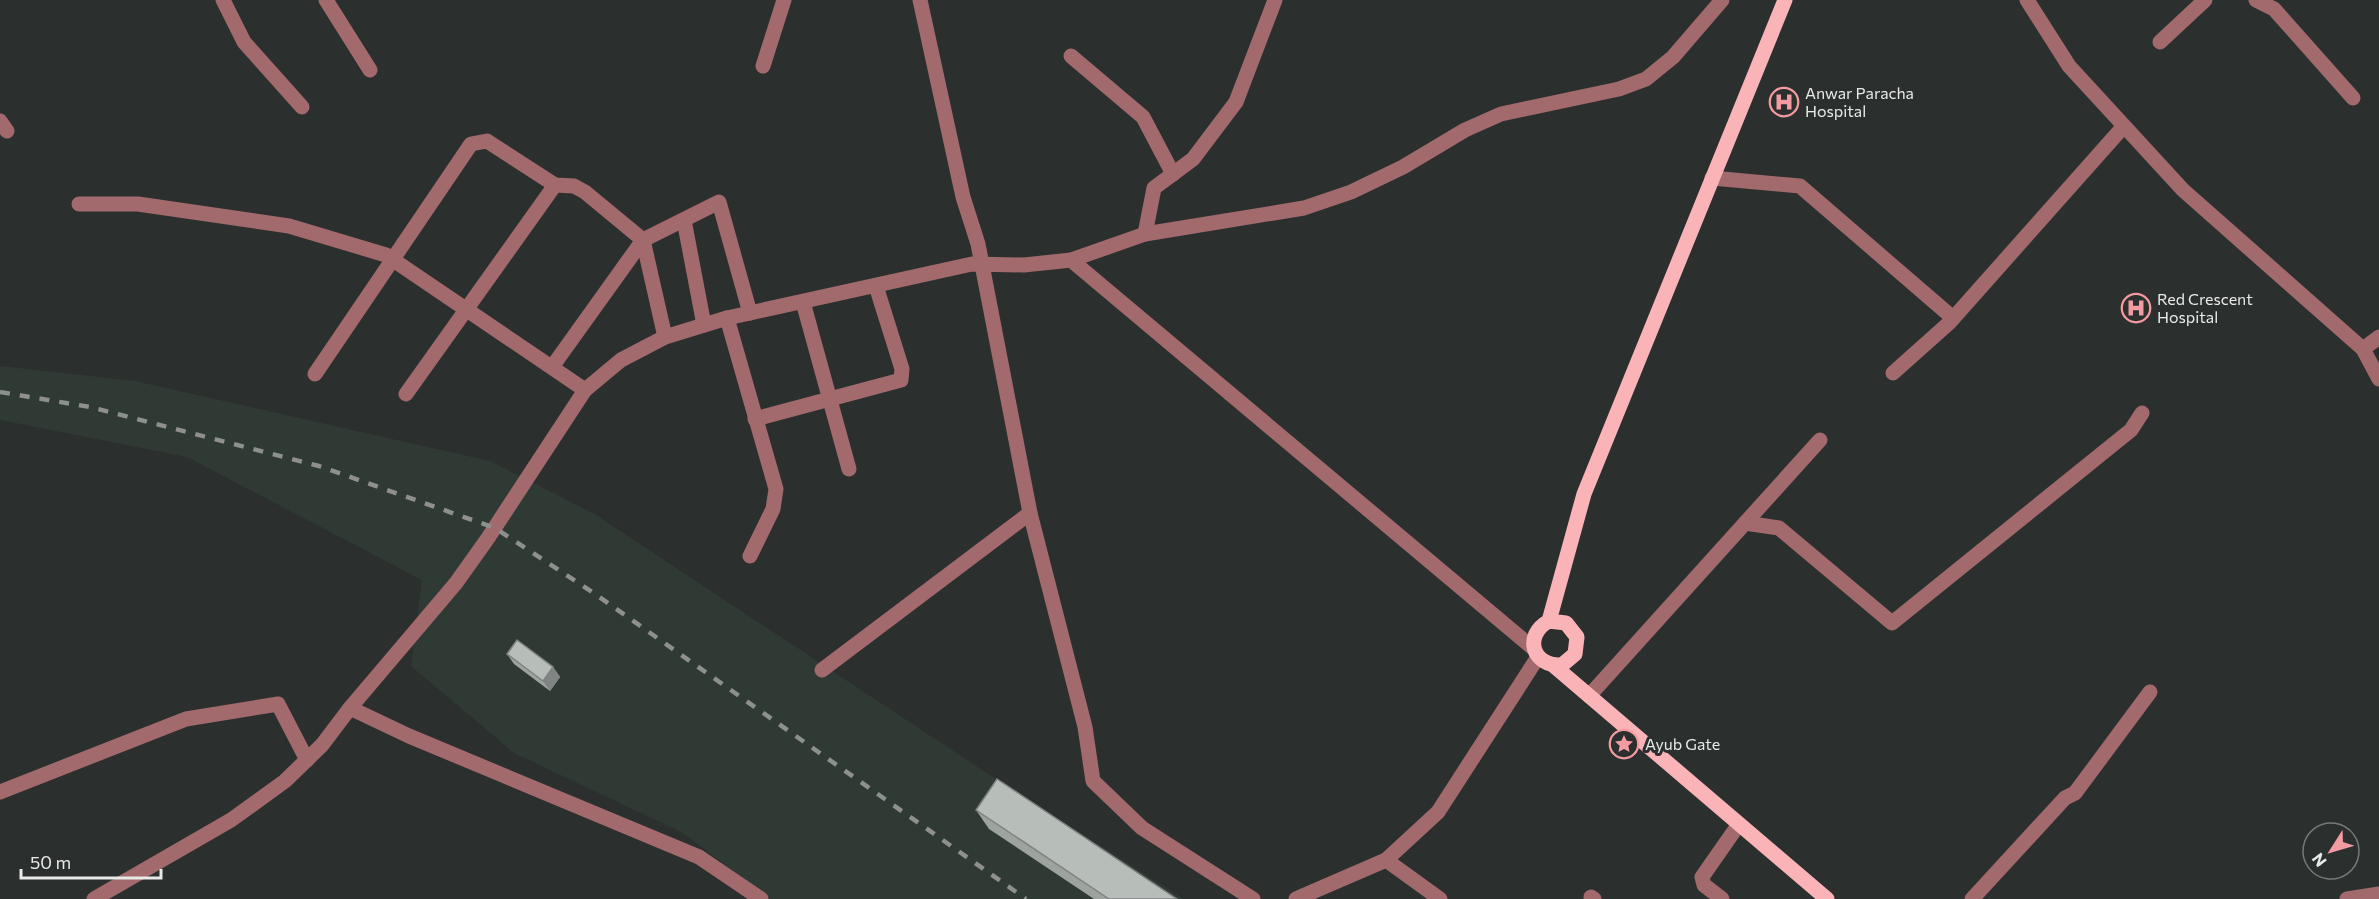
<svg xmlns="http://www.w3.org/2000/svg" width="2379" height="899" viewBox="0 0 2379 899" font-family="Commissioner,sans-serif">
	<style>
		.built { fill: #303a34 }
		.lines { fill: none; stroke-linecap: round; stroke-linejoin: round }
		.minor { stroke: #a26a6d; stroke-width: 15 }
		.major { stroke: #fab4b8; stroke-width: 15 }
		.rail { stroke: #8d908e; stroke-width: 4.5; stroke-dasharray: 10 10; stroke-linecap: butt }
		.wall { fill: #9da39f }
		.shaded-wall { fill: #808482 }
		.building { fill: #b7bdb9; stroke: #808482; stroke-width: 1.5 }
		.labels { text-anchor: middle; stroke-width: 6; stroke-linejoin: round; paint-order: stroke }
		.poi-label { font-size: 16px; fill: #e7eae8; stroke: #2b2f2d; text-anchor: start }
	</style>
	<rect width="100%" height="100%" fill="#2b2f2d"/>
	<polygon class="built" points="0,366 135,381 490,461 593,513 1002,783 1184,899 770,899 683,833 514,753 411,666 422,580 187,457 0,420"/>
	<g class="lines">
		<g class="minor">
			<polyline points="223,0 244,42 302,107"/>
			<polyline points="326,0 370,70"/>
			<polyline points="920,0 963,197 978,244 1030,513 1085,727 1093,781 1142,828 1253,899"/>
			<polyline points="2027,0 2069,66 2183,190 2363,349 2379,379"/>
			<polyline points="2256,0 2274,9 2353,98"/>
			<polyline points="2160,42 2205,0"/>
			<polyline points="1071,56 1143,117 1173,174"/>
			<polyline points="763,66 784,0"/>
			<polyline points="0,121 7,131"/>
			<polyline points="1712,178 1800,186 1953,318"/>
			<polyline points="79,204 138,204 289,226 386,255 585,390"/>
			<polyline points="684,220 704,325"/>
			<polyline points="1145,234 1154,188 1193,159 1236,102 1275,0"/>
			<polyline points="1071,260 1534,649"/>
			<polyline points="803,302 849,469"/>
			<polyline points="727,318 776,489 773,509 750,556"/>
			<polyline points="2363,349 2379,337"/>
			<polyline points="552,367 643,240 719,202 750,313"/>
			<polyline points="1893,373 1949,323 2124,126"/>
			<polyline points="315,374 471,144 487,141 555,185 574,186 585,192 643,240 665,337"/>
			<polyline points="406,394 555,185"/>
			<polyline points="755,419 901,380 902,369 876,286"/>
			<polyline points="1745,523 1779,528 1892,623 2131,430 2142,413"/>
			<polyline points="822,670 1030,513"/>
			<polyline points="1589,696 1820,440"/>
			<polyline points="350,708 409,736 699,857 761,899"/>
			<polyline points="0,792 186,719 278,704 307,760"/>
			<polyline points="1386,860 1440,899"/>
			<polyline points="1591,897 1594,899"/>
			<polyline points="94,899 231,820 285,781 322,745 350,708 456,583 488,538 585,390 621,360 665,337 727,318 972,264 1024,265 1071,260 1145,234 1304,208 1351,192 1403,167 1465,130 1501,114 1619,89 1646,79 1673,57 1722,0"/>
			<polyline points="1296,899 1386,860 1438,812 1538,657"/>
			<polyline points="1722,899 1704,885 1702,877 1739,824"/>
			<polyline points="1972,899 2065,798 2075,793 2150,692"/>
			<polyline points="2347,899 2379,894"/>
		</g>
		<g class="major">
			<path d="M1549 621 1566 623 1577 637 1575 654 1562 665C1532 667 1523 635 1549 621L1584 494 1785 0"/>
			<polyline points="1553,665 1827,899"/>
		</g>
		<polyline class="rail" points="0,392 90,407 319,466 495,528 598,596 1026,899"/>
	</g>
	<g class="wall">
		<polygon points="507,654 553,667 560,677 550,691 514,664"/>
		<polygon points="976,810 1177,899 1094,899 989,829"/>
	</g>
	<polygon class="shaded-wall" points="553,667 560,677 550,691 543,681"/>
	<g class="building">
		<polygon points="517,640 553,667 543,681 507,654"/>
		<polygon points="997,779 1177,899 1109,899 976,810"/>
	</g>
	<defs>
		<g id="hospital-ring" transform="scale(1.5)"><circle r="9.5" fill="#2b2f2d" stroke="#f49aa1" stroke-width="1.5"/><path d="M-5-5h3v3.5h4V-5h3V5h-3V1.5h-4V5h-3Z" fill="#f49aa1"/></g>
		<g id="sight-ring" transform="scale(1.5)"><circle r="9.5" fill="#2b2f2d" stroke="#f49aa1" stroke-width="1.5"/><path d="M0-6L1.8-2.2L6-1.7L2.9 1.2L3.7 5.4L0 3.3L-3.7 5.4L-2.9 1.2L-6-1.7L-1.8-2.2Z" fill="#f49aa1"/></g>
	</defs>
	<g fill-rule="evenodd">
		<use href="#hospital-ring" x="1784" y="102"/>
		<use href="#hospital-ring" x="2136" y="308"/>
		<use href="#sight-ring" x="1624" y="744"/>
	</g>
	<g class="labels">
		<g class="poi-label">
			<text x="1805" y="99">Anwar Paracha<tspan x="1805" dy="18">Hospital</tspan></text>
			<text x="2157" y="305">Red Crescent<tspan x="2157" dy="18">Hospital</tspan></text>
			<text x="1645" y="750">Ayub Gate</text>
		</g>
	</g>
	<g transform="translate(2331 851) rotate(233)"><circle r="28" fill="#2b2f2d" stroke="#767a78" stroke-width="1.5"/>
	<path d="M0-4.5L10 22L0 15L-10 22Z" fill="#f49aa1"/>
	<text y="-9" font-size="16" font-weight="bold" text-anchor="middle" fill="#e7eae8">N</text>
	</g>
	<path d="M21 869v9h140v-9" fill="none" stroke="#e7eae8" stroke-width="3"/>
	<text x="30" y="869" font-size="18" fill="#e7eae8" stroke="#2b2f2d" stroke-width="4.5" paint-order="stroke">50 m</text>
</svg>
